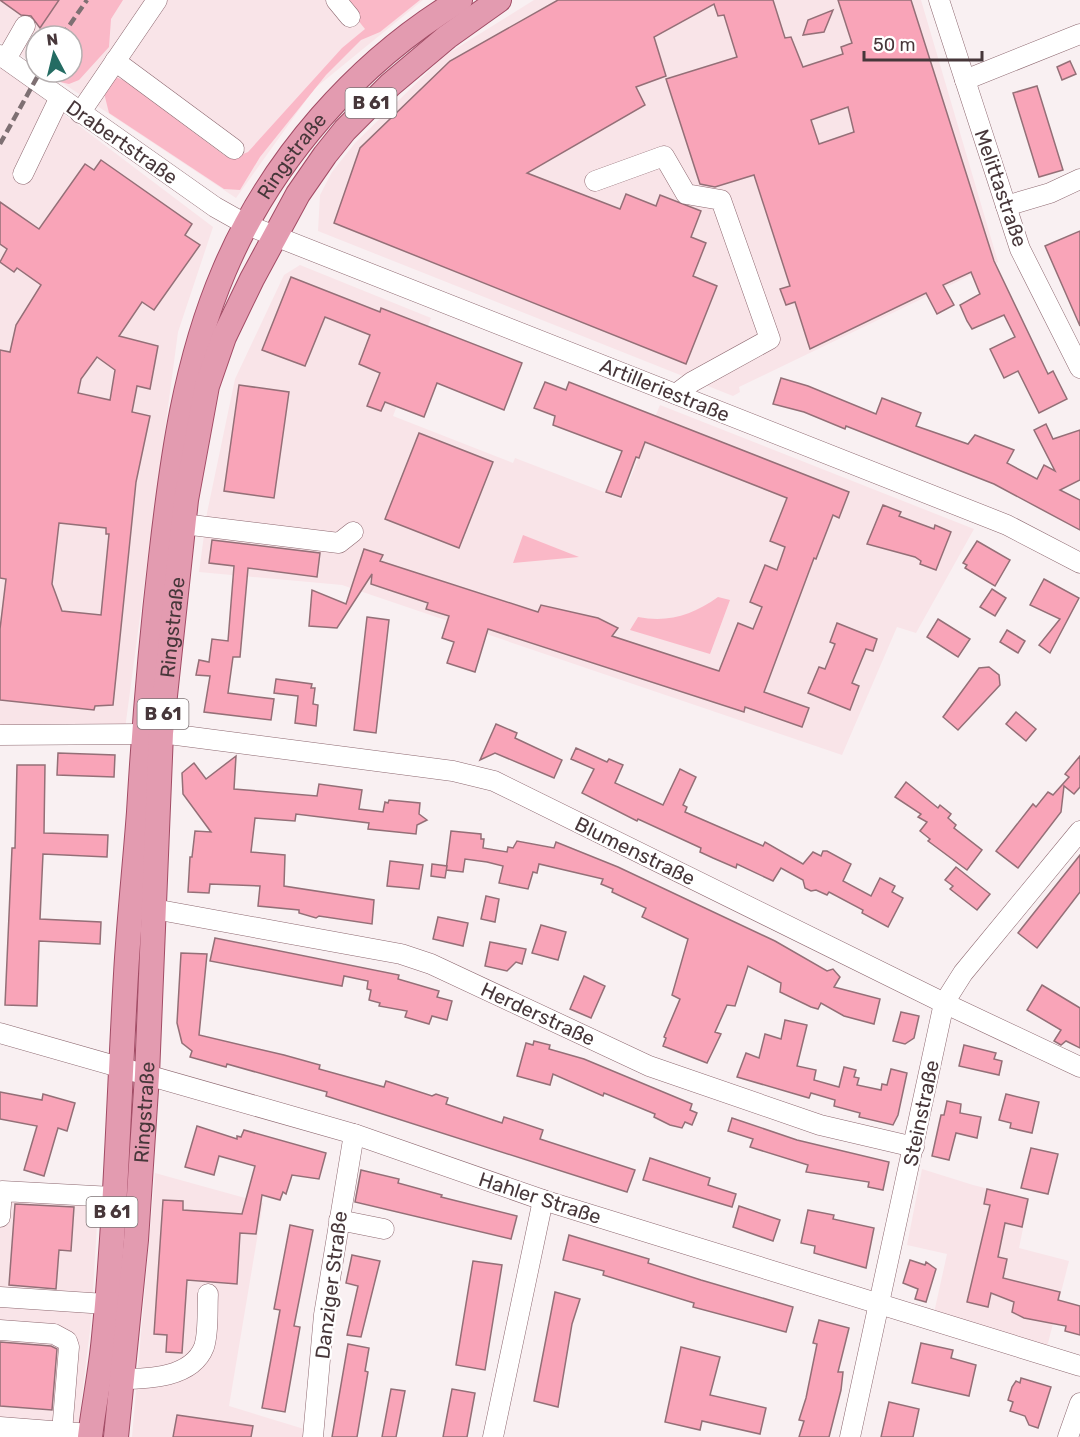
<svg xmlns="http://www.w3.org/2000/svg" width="1080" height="1437" viewBox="0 0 1080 1437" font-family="Rubik,sans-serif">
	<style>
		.built { fill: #f9e4e8 }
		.green { fill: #fab8c7 }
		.building { fill: #f9a4b8; stroke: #946f77; stroke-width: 1.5; fill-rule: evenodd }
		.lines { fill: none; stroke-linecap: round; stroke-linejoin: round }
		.minor-casing { stroke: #8d6870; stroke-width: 21 }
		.major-casing { stroke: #a14c65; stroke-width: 26 }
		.minor { stroke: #fff; stroke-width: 20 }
		.major { stroke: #e39bb0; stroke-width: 24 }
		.rail { stroke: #7e7073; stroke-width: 4.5; stroke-dasharray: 9 4.5; stroke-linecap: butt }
		.labels { text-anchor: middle; stroke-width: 4.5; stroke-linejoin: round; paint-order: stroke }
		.shield { fill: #fff; stroke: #7e7375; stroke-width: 1.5 }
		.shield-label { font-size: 18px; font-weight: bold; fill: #47373a }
		.street-label { font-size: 20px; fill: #47373a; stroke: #fff }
	</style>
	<rect width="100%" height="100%" fill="#f9f0f2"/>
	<g class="built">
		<polygon points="0,0 423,0 314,89 236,198 46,72 72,72 72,36 36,36 36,65 0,42"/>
		<polygon points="534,0 921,0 998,262 739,387 740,392 733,396 318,231 320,195 332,172 355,143 444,56"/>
		<polygon points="0,66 213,227 178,332 125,729 0,727"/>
		<polygon points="300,265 431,318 393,416 513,463 515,458 622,499 660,405 974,529 916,633 897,627 842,755 342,585 199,572 207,513 235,379 284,275"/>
		<polygon points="922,1169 973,1185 1029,1199 1019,1248 1069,1261 1047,1347 934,1313 947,1254 907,1245"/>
		<polygon points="155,1173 263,1203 229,1406 304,1429 303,1437 132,1437"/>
		<polygon points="0,1186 99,1193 91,1322 77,1437 0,1437"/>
	</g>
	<g class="green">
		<polygon points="59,0 123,0 111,19 109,47 79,80 69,84 60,82 44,72 72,72 72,36 48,36 40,28"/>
		<polygon points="342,0 420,0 380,32 361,40 326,75 260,157 240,190 224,189 109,113 104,93 116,77 125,81 224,155 231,159 248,152 342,48 365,29"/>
		<polygon points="523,535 579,557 513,563"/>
		<path d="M718 597 730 600 710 654 630 630 638 617C668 623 693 615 718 597Z"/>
	</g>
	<g class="building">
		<polygon points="0,0 59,0 40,28 31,16 21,15"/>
		<path d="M558 0H773L785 38 791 37 803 67 843 54 841 47 852 43 838 0H911L994 261 1048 374 1053 371 1067 399 1039 413 1018 371 1004 378 990 349 1015 337 1004 315 972 329 967 321 960 305 980 294 971 272 943 285 954 305 937 314 926 293 810 349 795 302 786 305 780 289 790 286 754 175 715 187 700 184 666 79 737 57 724 15 718 16 714 4 654 37 666 76 636 87 645 105 527 173 620 209 626 194 656 206 660 195 701 211 691 237 706 243 693 276 717 286 686 364 334 223 360 148 450 61ZM848 107 854 132 819 144 811 120Z"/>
		<polygon points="833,10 824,32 803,35 808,20"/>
		<polygon points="1070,61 1076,74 1062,80 1057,67"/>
		<polygon points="1037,86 1063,170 1039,177 1013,93"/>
		<path d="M101 160 192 224 185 235 200 245 154 310 142 302 119 336 158 346 150 389 137 386 132 412 150 416 136 482 113 705 95 706 94 710 0 700V629L6 579 0 578V350L10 352 16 325 41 285 17 268 14 272 0 262 7 249 0 244V202L39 229 85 164 94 170ZM97 357 115 370 110 400 78 393 81 379ZM59 523 106 528V534H109L101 615 62 611 52 584Z"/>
		<polygon points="1080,231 1080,326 1045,246"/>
		<polygon points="291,277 380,312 381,308 522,363 504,410 437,383 424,417 385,402 381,411 367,406 380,373 359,364 370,335 325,317 305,366 262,350"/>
		<polygon points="781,378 808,386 876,414 882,398 921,413 916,426 968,444 975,435 1014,450 1007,463 1037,479 1044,465 1055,471 1034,430 1046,424 1053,439 1080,430 1080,480 1060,490 1080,500 1080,530 994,484 846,426 845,429 804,412 773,404"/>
		<polygon points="545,382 566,390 569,382 849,492 839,518 833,515 816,559 814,558 764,692 809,708 802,727 745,707 744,712 488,629 475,672 447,663 454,642 442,638 449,616 426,609 428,603 371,584 372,574 337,628 309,626 312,590 346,604 364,549 383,555 380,561 538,612 541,605 598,618 618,628 612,636 719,671 738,623 753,629 762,607 750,602 765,565 777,570 785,547 770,541 787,498 645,442 639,458 636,457 621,497 606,492 622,451 553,425 555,416 534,408"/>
		<polygon points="239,385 289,392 274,498 224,491"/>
		<polygon points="419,433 493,462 459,548 385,519"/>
		<polygon points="883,505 901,512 899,516 934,529 935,525 951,532 936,570 920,564 921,561 915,557 867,544"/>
		<polygon points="212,540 320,553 317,577 248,568 240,657 233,657 228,693 274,699 271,720 204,712 210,676 196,675 199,660 209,662 212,639 228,641 234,566 209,563"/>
		<polygon points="977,541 1010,560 995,586 965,568 967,565 963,563"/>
		<polygon points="1044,579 1079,598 1050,653 1039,645 1060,619 1030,605"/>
		<polygon points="992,589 1006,598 995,616 980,607"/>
		<polygon points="367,617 389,620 376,733 354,730"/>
		<polygon points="938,619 970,639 958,657 927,637"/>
		<polygon points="837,623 877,639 873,651 866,649 852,683 859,686 850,710 808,693 819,667 825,669 835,644 830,642"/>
		<polygon points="1007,630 1025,641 1018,653 1000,642"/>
		<polygon points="989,667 999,675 1000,685 958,730 943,717 979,668"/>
		<polygon points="276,679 312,684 311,688 315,688 313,704 318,705 316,726 295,723 298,696 274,693"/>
		<polygon points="1016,712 1036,729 1026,741 1006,724"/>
		<polygon points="496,724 517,733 515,738 562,760 554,778 495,753 480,760"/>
		<polygon points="576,748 607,762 609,759 623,765 615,783 663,805 680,769 696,777 683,805 687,807 685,812 763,846 765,842 803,864 813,852 821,856 823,851 827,851 851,864 843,881 871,896 880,878 895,886 892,892 903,898 888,927 862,913 863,910 829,892 827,895 816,890 811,891 805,888 803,880 781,868 773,881 737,864 736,868 713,858 700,852 701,848 638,819 637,821 582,793 594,769 571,759"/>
		<polygon points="58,753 115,755 114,777 57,775"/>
		<polygon points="236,756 234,789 317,796 319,784 362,790 359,809 383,812 385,802 388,803 389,800 420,803 419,814 427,820 417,825 416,834 368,829 369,823 296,814 295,821 255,818 251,852 285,855 284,886 374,900 372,924 319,916 316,918 299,913 299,910 258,906 260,886 210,884 209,893 188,892 190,857 192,857 195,831 211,832 183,794 182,773 194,763 206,779"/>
		<polygon points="1080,756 1080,787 1074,794 1064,786 1061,812 1018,868 996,851 1033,804 1036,807 1048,792 1053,795 1069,777 1065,774"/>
		<polygon points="17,765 45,765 44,833 108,835 107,857 43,854 40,919 101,922 100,944 39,941 37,1006 5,1005 12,848 15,848"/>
		<polygon points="906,782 938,808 940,805 951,814 948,818 956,825 954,828 982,850 967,870 928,841 930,839 920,831 927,822 918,817 921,814 895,797"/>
		<polygon points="451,831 481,834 481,839 484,839 483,848 507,852 508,847 513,848 517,841 554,848 556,842 618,867 775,941 827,971 833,969 840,977 834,987 880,999 874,1024 844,1016 821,1003 818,1009 811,1007 780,992 781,983 748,966 735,1006 727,1005 715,1032 721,1034 707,1063 663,1046 666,1038 664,1037 680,999 672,995 688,939 642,917 646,908 612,892 613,889 601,884 603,879 539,864 537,873 533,872 528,889 499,883 503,866 487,862 465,859 463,872 446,870"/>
		<polygon points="1080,855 1080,892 1037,948 1018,933"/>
		<polygon points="390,861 423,865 419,889 387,886"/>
		<polygon points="432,864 447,866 445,878 431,876"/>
		<polygon points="956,867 990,894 977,910 950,889 953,886 945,880"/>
		<polygon points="486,896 499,899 495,922 481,919"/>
		<polygon points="438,917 468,923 463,946 433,939"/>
		<polygon points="541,925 566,932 558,960 532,953"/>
		<polygon points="215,938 399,975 398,979 439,991 437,997 452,1001 447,1020 432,1016 429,1024 405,1017 407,1011 379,1006 380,1003 369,1000 371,990 367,989 368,981 344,976 342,986 210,961"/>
		<polygon points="490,942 526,949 522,964 516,962 507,971 485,966"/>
		<polygon points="181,953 207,954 199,1035 284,1055 320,1065 319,1069 384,1087 386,1081 432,1096 436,1094 448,1098 446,1104 502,1123 504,1117 543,1130 540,1139 635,1170 627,1192 326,1096 327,1092 227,1064 226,1067 190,1057 192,1051 182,1043 177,1023"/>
		<polygon points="584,976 605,986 591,1018 570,1009"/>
		<polygon points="1042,985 1080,1008 1080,1048 1066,1041 1061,1045 1054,1041 1061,1030 1027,1010"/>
		<polygon points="901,1012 919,1016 914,1038 905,1044 893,1041"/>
		<polygon points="785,1020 807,1025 797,1066 816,1070 814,1080 839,1087 844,1067 856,1070 854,1077 859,1078 857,1085 881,1090 882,1084 887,1085 891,1069 907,1073 898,1115 893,1125 859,1117 860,1113 834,1106 835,1100 811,1093 809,1098 737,1077 746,1053 759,1058 765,1034 781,1039"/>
		<polygon points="534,1041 550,1045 549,1049 584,1059 692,1104 690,1110 697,1113 692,1125 685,1122 682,1128 670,1125 654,1117 655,1114 604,1093 603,1096 553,1074 550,1085 517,1076 526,1043 533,1045"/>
		<polygon points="964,1045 996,1053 994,1059 1002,1061 999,1075 959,1066"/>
		<polygon points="0,1092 42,1100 43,1094 75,1103 67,1131 58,1128 44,1176 24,1170 37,1126 0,1119"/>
		<polygon points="1006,1094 1039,1102 1032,1133 1010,1128 1011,1123 999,1120"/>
		<polygon points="947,1101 961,1104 960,1113 981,1117 977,1138 956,1133 949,1160 932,1156 941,1115 944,1115"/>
		<polygon points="732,1118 797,1140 889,1162 883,1190 868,1187 869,1182 806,1172 808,1165 750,1147 753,1139 728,1131"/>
		<polygon points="197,1126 237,1139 237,1136 241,1137 244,1130 326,1153 319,1179 292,1175 286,1194 283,1192 280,1200 262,1195 256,1234 240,1233 237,1284 187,1280 182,1353 166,1352 167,1335 154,1334 163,1200 183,1201 183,1210 242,1214 255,1166 219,1156 214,1175 185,1167"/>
		<polygon points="1031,1148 1058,1154 1048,1194 1021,1188"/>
		<polygon points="650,1158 710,1178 708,1185 736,1194 732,1207 643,1180"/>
		<polygon points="361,1170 399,1179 398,1183 442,1195 441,1197 517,1216 511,1239 355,1202"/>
		<polygon points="987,1189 1028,1199 1022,1227 1005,1223 998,1257 1007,1259 1003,1278 1060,1292 1058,1300 1080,1306 1080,1335 1065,1331 1066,1326 1024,1318 1012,1312 1014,1302 991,1293 988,1307 967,1302 990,1205 984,1204"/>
		<polygon points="15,1204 74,1207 71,1251 59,1250 56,1289 9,1285"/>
		<polygon points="739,1206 780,1220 773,1241 733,1227"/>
		<polygon points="808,1210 834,1215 833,1219 874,1228 866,1268 814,1253 815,1246 801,1243"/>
		<polygon points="290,1225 313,1230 294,1326 300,1327 285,1412 262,1408 280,1310 274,1309"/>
		<polygon points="569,1235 649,1259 648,1263 701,1280 793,1307 786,1332 693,1307 694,1303 603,1275 604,1271 563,1260"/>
		<polygon points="352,1255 380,1261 361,1337 347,1335 358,1286 346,1283"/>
		<polygon points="910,1260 925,1265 926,1262 936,1269 926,1302 915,1299 918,1289 903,1283"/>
		<polygon points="473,1261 502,1265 485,1370 456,1365"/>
		<polygon points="555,1292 580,1299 572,1324 558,1407 534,1401"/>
		<polygon points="819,1320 849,1328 838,1372 843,1372 841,1390 829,1437 799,1437 804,1421 799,1420 806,1398 817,1344 813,1343"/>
		<polygon points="0,1342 51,1346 57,1349 52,1410 0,1406"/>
		<polygon points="921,1343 953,1350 951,1358 976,1365 969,1396 912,1383"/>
		<polygon points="348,1344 369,1348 365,1371 368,1372 357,1437 332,1437"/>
		<polygon points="681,1347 720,1357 710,1395 766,1408 760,1434 702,1421 700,1430 665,1422"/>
		<polygon points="1021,1378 1051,1387 1038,1428 1029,1425 1025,1416 1010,1411 1013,1402 1008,1400 1012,1387 1016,1381 1020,1383"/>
		<polygon points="391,1389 405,1391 396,1437 382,1437"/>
		<polygon points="452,1389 475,1393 467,1437 443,1437"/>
		<polygon points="889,1402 919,1409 913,1437 881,1437"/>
		<polygon points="177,1415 253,1426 251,1437 173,1437"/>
	</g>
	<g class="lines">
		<g class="minor-casing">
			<g id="minor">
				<polyline points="336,0 350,17"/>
				<polyline points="939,0 1020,249 1080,368"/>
				<polyline points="0,55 215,207 247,225 1007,525 1080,563"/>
				<polyline points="6,59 25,26"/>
				<polyline points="115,61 234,149"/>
				<polyline points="965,80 1080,34"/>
				<polyline points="80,113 157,0"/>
				<polyline points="23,174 59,99"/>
				<polyline points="595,181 664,156 686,194 721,200 770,339 692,382 676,394"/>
				<polyline points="1006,206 1050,193 1080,179"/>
				<polyline points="183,524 339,543 353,532"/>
				<polyline points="161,733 453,771 494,781 944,1003 1080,1067"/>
				<polyline points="0,735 143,734"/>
				<polyline points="154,909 401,954 431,964 649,1066 820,1125 914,1147"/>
				<polyline points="0,1033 354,1134 543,1200 1080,1366"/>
				<polyline points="0,1217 2,1191 113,1197"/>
				<polyline points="339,1220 384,1229"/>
				<polyline points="0,1297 106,1304"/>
				<polyline points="0,1330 54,1334 67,1341 69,1347 62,1432"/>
				<path d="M120 1379C148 1379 192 1378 204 1347 209 1332 207 1310 208 1294"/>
				<polyline points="0,1427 90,1434"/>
				<polyline points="313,1437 324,1315 354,1134"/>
				<polyline points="493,1437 543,1200"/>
				<polyline points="850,1437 944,1003 963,973 1080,831"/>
				<polyline points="1068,1437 1080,1403"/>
			</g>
		</g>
		<g class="major-casing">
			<g id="major">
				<path id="s1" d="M90 1437C94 1404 101 1371 104 1337 116 1217 119 1095 126 974 129 920 135 866 139 812 144 727 151 642 161 557 172 460 185 362 224 271 271 160 357 62 460 0"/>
				<path id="s2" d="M116 1437 136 1240 147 1075 161 733 186 500 207 386 224 337 252 279 298 194 325 155 345 130 390 85 447 37 499 0"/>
			</g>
		</g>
		<use href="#minor" class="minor"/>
		<use href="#major" class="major"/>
		<g class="rail">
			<polyline points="62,36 87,0"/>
			<polyline points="0,144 40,72"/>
		</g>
	</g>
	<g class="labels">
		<g class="shield">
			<rect x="345.5" y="88" width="51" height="30" rx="4.5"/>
			<rect x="137.5" y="699" width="51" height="30" rx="4.5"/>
			<rect x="86.5" y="1197" width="51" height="30" rx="4.5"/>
		</g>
		<g class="shield-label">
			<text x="371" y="109">B 61</text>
			<text x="163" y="720">B 61</text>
			<text x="112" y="1218">B 61</text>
		</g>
		<g class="street-label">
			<text transform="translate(122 142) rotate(35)" y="7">Drabertstraße</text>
			<text dy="7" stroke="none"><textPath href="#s1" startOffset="1311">Ringstraße</textPath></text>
			<text transform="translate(1001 188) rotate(71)" y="7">Melittastraße</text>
			<text transform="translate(665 390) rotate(22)" y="7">Artilleriestraße</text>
			<text dy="7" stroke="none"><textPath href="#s2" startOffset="812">Ringstraße</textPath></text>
			<text transform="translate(635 851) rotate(26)" y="7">Blumenstraße</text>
			<text transform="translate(538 1014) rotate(25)" y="7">Herderstraße</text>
			<text dy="7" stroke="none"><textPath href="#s2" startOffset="326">Ringstraße</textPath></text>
			<text transform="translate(921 1113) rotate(-78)" y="7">Steinstraße</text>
			<text transform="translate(540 1198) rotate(18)" y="7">Hahler Straße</text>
			<text transform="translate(331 1285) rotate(-83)" y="7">Danziger Straße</text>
		</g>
	</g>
	<g transform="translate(54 54) rotate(353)"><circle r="28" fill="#ffffff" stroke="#b5afb0" stroke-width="1.5"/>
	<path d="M0-4.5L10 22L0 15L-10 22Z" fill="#246c63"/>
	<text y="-9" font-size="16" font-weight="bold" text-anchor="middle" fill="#47373a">N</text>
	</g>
	<path d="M864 51v9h118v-9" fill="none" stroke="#47373a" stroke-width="3"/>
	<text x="873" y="51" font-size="18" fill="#47373a" stroke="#ffffff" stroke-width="4.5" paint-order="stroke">50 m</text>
</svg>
